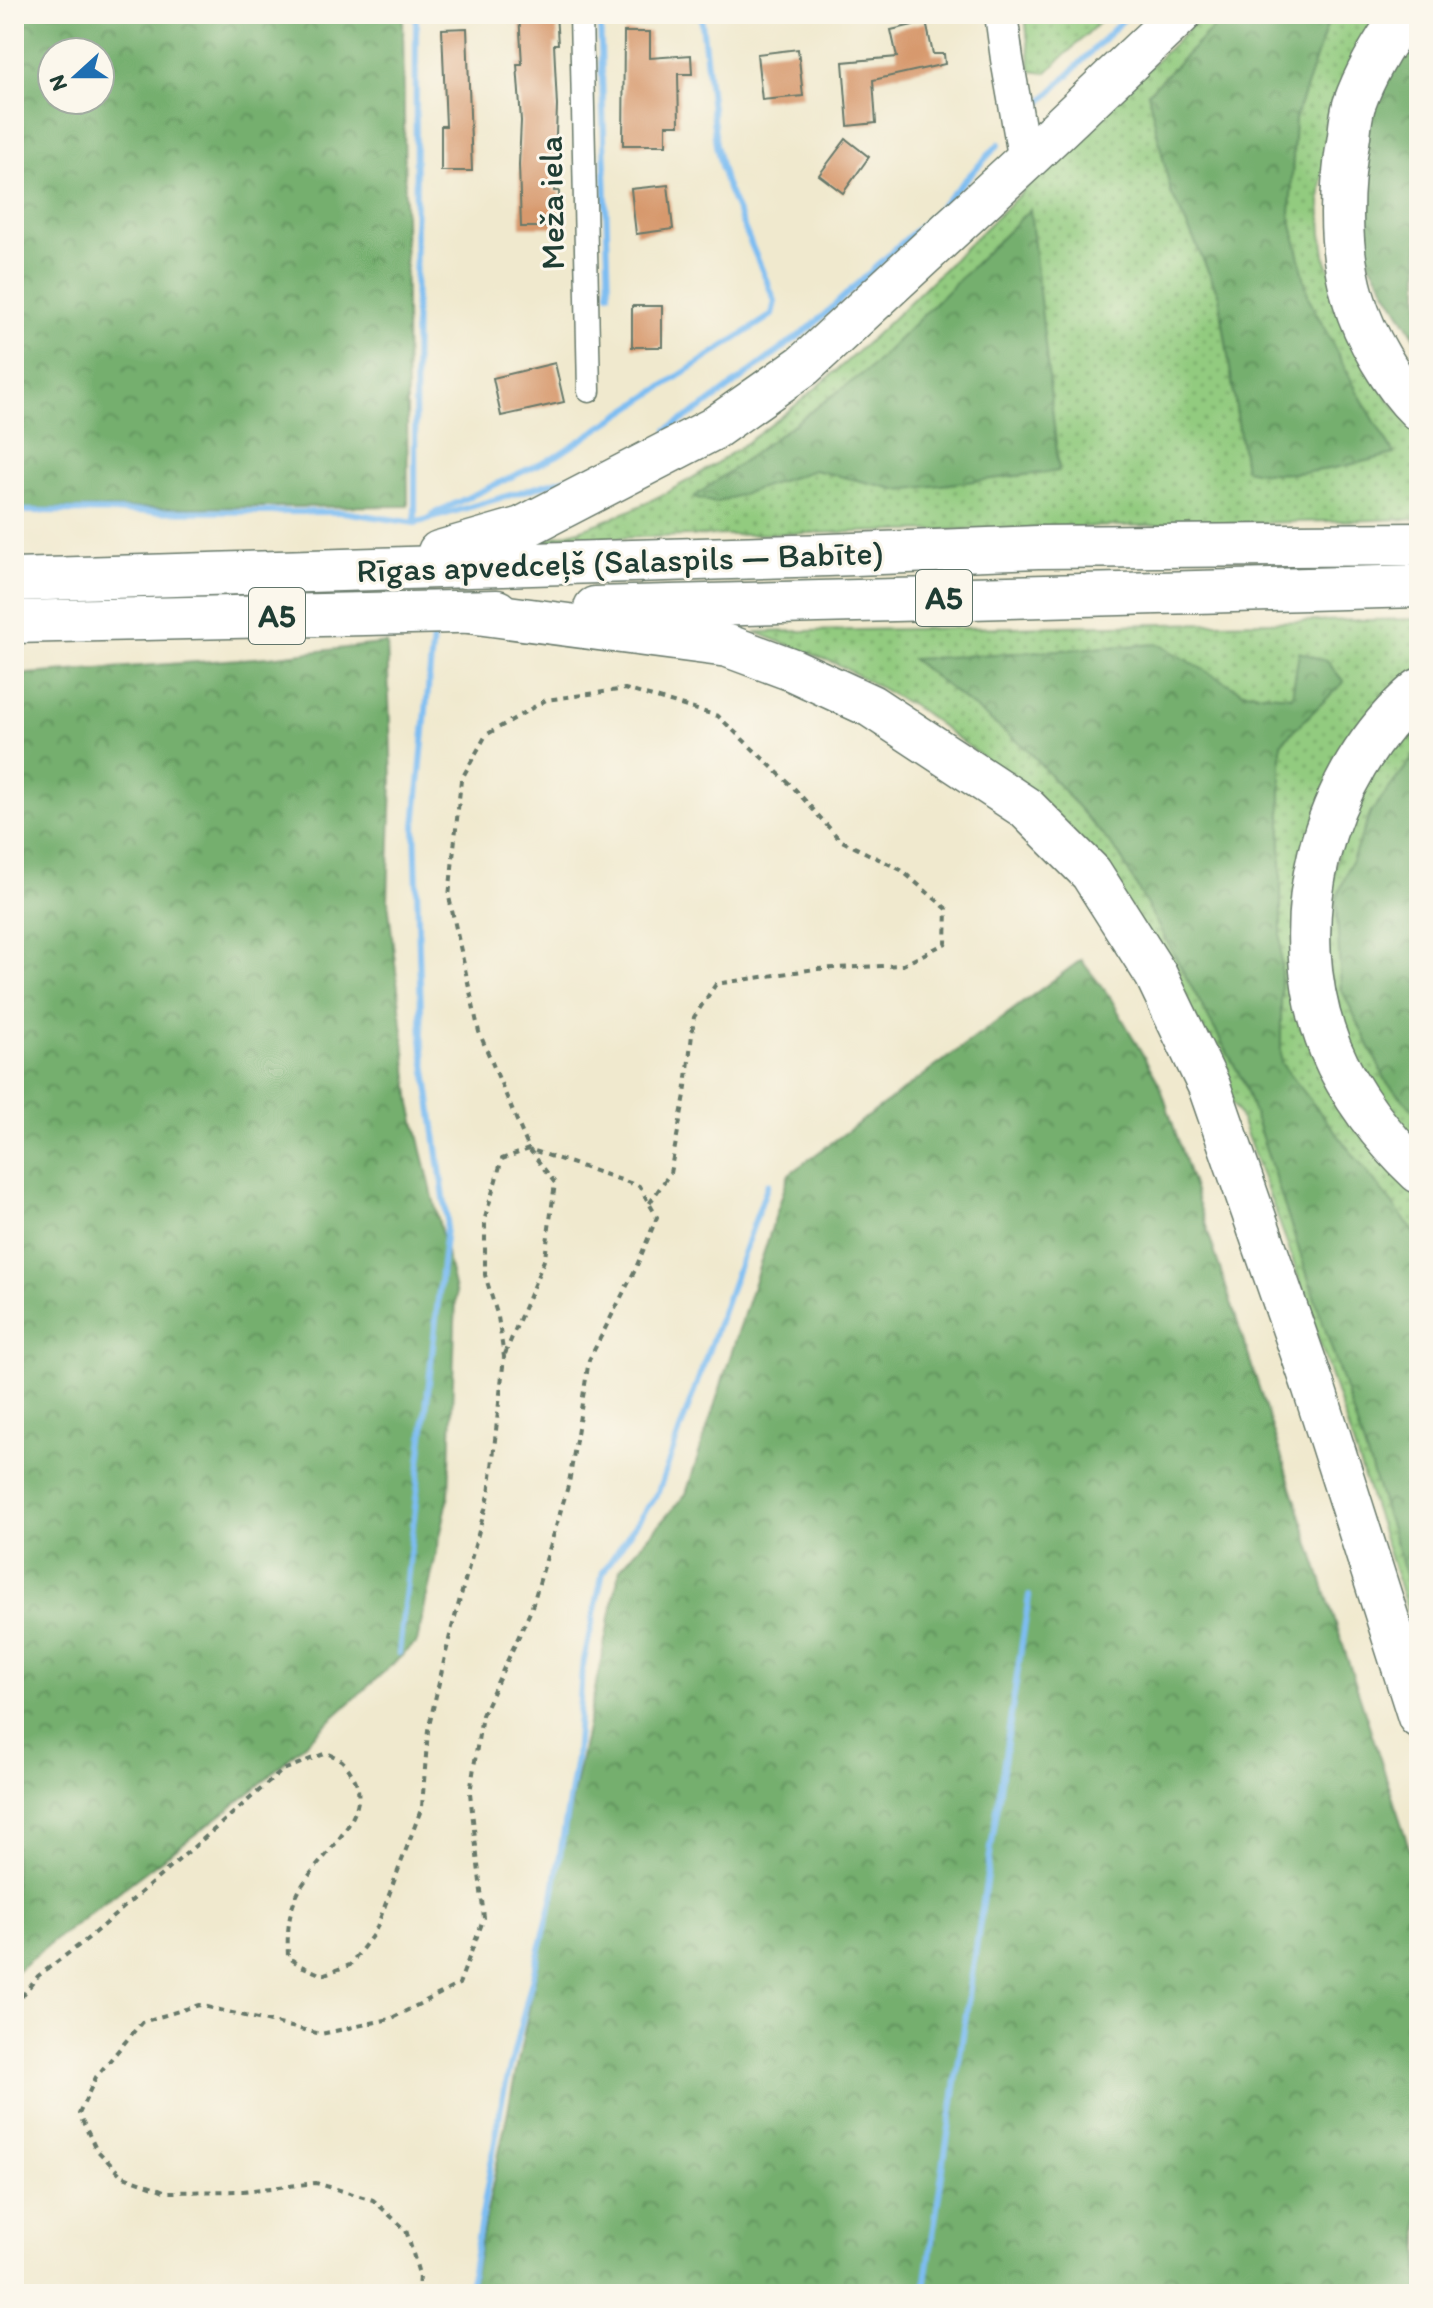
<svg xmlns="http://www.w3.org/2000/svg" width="1433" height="2308" viewBox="0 0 1433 2308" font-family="Itim,sans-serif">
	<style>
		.grass { fill: url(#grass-dots); stroke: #58845a; stroke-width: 2 }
		.forest { fill: url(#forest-crowns); stroke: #4a7651; stroke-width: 2; fill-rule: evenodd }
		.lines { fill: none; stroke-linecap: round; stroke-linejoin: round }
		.stream { stroke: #7dbdf2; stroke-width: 6 }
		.building { fill: #d7996d }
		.street-casing { stroke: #68796a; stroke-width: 25 }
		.secondary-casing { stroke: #68796a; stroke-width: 35 }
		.highway-casing { stroke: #68796a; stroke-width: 45 }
		.path { stroke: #68796a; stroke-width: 4; stroke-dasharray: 6 6; stroke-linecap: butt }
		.street { stroke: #fff; stroke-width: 22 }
		.secondary { stroke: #fff; stroke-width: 32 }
		.highway { stroke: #fff; stroke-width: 42 }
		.labels { text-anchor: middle; stroke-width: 6; stroke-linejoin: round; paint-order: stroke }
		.shield { fill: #fbf7ec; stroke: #61756b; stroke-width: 2 }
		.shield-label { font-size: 32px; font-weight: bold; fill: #1f3d34 }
		.street-label { font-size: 34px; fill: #1f3d34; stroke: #fbf7ec }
	</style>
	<defs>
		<pattern id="grass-dots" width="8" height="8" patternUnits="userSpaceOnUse" patternTransform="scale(2)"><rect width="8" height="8" fill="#92cb7f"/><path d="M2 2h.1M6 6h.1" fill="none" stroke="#77a669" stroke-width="1.8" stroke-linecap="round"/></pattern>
		<pattern id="forest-crowns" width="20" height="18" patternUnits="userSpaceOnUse" patternTransform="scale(2)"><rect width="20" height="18" fill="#75af6e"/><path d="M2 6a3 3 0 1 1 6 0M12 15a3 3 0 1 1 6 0" fill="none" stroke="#5f905b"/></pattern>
	</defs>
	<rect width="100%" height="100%" fill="#fbf7ec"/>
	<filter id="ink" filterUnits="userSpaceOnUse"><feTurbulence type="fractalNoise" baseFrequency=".0125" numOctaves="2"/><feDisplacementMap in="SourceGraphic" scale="16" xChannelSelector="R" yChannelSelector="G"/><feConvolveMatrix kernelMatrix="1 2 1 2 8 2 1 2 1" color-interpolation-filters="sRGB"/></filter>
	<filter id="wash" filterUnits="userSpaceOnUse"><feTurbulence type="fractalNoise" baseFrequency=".006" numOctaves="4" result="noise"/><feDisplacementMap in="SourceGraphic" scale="32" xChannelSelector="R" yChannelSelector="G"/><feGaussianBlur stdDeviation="1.8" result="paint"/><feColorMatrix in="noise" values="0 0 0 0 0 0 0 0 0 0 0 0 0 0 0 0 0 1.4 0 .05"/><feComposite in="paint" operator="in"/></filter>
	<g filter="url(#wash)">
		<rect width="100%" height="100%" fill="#f0e9ce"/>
		<g class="grass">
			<polygon points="1025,14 1108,14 1046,73 1031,71"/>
			<path d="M1204 14H1382L1323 173 1320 201 1322 234 1326 261 1385 395 1419 433V519L645 537 578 539 522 544C706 512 851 360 979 234 1054 161 1129 87 1204 14Z"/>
			<polygon points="1419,619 1419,669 1368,723 1294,911 1386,1163 1419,1195 1419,1645 1287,1243 1239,1114 1037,798 920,710 837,664 755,632"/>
			<polygon points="1419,708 1419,1150 1351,1058 1331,993 1325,929 1342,826 1393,733"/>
		</g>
		<g class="forest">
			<path d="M14 14H403L408 506 14 509ZM100 52V100H52V52Z"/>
			<path d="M1227 14H1331L1295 119 1290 215 1309 299 1357 391 1394 454C1348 466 1291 481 1245 469L1219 296 1196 244 1171 193 1148 93Z"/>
			<polygon points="1419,14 1419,344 1362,250 1366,112"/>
			<polygon points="1030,209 1059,471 899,490 814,470 715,503 694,497 869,369"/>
			<polygon points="387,643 392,781 388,900 411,1104 456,1295 449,1495 417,1642 250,1793 56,1939 14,1973 14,675 269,657"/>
			<polygon points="1158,644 1243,692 1292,696 1299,652 1327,661 1344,682 1281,743 1281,1063 1419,1238 1419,1614 1244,1083 1119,854 1028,750 912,659"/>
			<polygon points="1419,750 1419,1115 1387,1083 1341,988 1336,900 1371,812"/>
			<polygon points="1081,960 1110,997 1160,1085 1419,1878 1419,2294 470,2294 620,1569 686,1494 789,1174"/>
		</g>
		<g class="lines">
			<g class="stream">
				<polyline points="600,14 609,293"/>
				<polyline points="1038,105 1129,14"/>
				<polyline points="667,430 706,405 812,326 931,216 999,144"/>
				<polyline points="14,511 343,512 415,523 575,476 593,468"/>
				<polyline points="433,514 558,455 772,315 775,301 725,182 716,145 701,14"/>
				<polyline points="415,523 416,14"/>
				<polyline points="399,1653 447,1219 422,1042 415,826 433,637"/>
				<polyline points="468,2294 503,2096 553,1897 576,1758 582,1670 603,1572 658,1492 768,1184"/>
				<polyline points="924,2294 1029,1596"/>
			</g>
		</g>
		<g id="blocks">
			<g class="building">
				<polygon points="519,14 556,14 558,44 554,44 557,106 554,191 559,191 559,227 521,227 519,165 521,121 517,64 522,64"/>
				<polygon points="926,22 933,54 944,54 945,64 873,80 876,123 848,126 843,62 897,57 891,30"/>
				<polygon points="467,28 472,171 441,171 441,126 446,126 442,29"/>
				<polygon points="624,32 650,32 650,58 691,55 692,74 678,74 679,125 666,125 666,145 623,145"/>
				<polygon points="798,49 803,96 762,100 757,54"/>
				<polygon points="846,139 869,157 843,193 819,175"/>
				<polygon points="668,185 673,229 636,234 631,189"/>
				<rect x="632" y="306" width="30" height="41"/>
				<polygon points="555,363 564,402 501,416 493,378"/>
			</g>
		</g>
	</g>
	<g filter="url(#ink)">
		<use href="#blocks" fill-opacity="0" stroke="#68796a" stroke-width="2"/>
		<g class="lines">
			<g class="street-casing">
				<polyline id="street" points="581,14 589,391"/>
			</g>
			<g class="secondary-casing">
				<polyline id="secondary" points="1001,14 1007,59 1025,161"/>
			</g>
			<g class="highway-casing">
				<g id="highway">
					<path d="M1404 14C1384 42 1365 73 1354 105 1351 115 1350 126 1349 136 1340 189 1338 248 1354 300 1364 335 1393 385 1419 410"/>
					<polyline points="439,552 522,528 713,429 804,365 1025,161 1180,14"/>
					<polyline points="14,580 828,555 1038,547 1419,544"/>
					<polyline points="595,608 1419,586"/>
					<polyline points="469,612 728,646 793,670 871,706 1026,808 1091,873 1156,975 1209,1086 1313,1385 1419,1717"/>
					<polyline points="14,622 497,611"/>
					<path d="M1419 690C1319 775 1282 926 1330 1048 1349 1094 1383 1138 1419 1172"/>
				</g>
			</g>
			<g class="path">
				<polyline points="505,1354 545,1258 555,1183 529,1149 479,1032 449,897 461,780 486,735 546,700 625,689 718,716 794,788 840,840 901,870 947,909 946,943 903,965 815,969 716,984 694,1017 685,1095 670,1173 649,1204"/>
				<path d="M14 2006 38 1976 86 1940 283 1770 326 1753C342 1759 344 1761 353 1776 377 1815 315 1859 299 1891 288 1912 287 1933 288 1957L301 1966 322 1975 350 1965 375 1932 422 1807 428 1730 451 1631 489 1495 504 1357 498 1317 485 1275V1218L502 1159 529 1149 639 1186 657 1217 635 1270 589 1360 569 1483 531 1610 482 1715 470 1793 484 1918 459 1984 390 2019 321 2034 199 2005 142 2022 96 2077 79 2114 96 2149 121 2175 167 2192 243 2191 316 2183 373 2200 406 2230 419 2274 418 2294"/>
			</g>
			<use href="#street" class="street"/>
			<use href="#secondary" class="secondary"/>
			<use href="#highway" class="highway"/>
		</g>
	</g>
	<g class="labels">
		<g class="shield">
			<rect x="916" y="570" width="56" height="56" rx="6"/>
			<rect x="249" y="588" width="56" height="56" rx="6"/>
		</g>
		<g class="shield-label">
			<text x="944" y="609">A5</text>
			<text x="277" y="627">A5</text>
		</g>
		<g class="street-label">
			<text transform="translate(551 203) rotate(-91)" y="12">Meža iela</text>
			<text transform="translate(620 561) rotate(-2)" y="12">Rīgas apvedceļš (Salaspils — Babīte)</text>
		</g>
	</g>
	<rect width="1433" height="2308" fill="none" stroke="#fbf7ec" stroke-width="48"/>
	<g transform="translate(76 76) rotate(249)"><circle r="38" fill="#fbf7ec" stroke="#a3ada2" stroke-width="2"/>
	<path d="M0-6L14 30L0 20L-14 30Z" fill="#1f6fb2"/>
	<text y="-12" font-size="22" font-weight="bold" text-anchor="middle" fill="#1f3d34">N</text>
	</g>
</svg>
